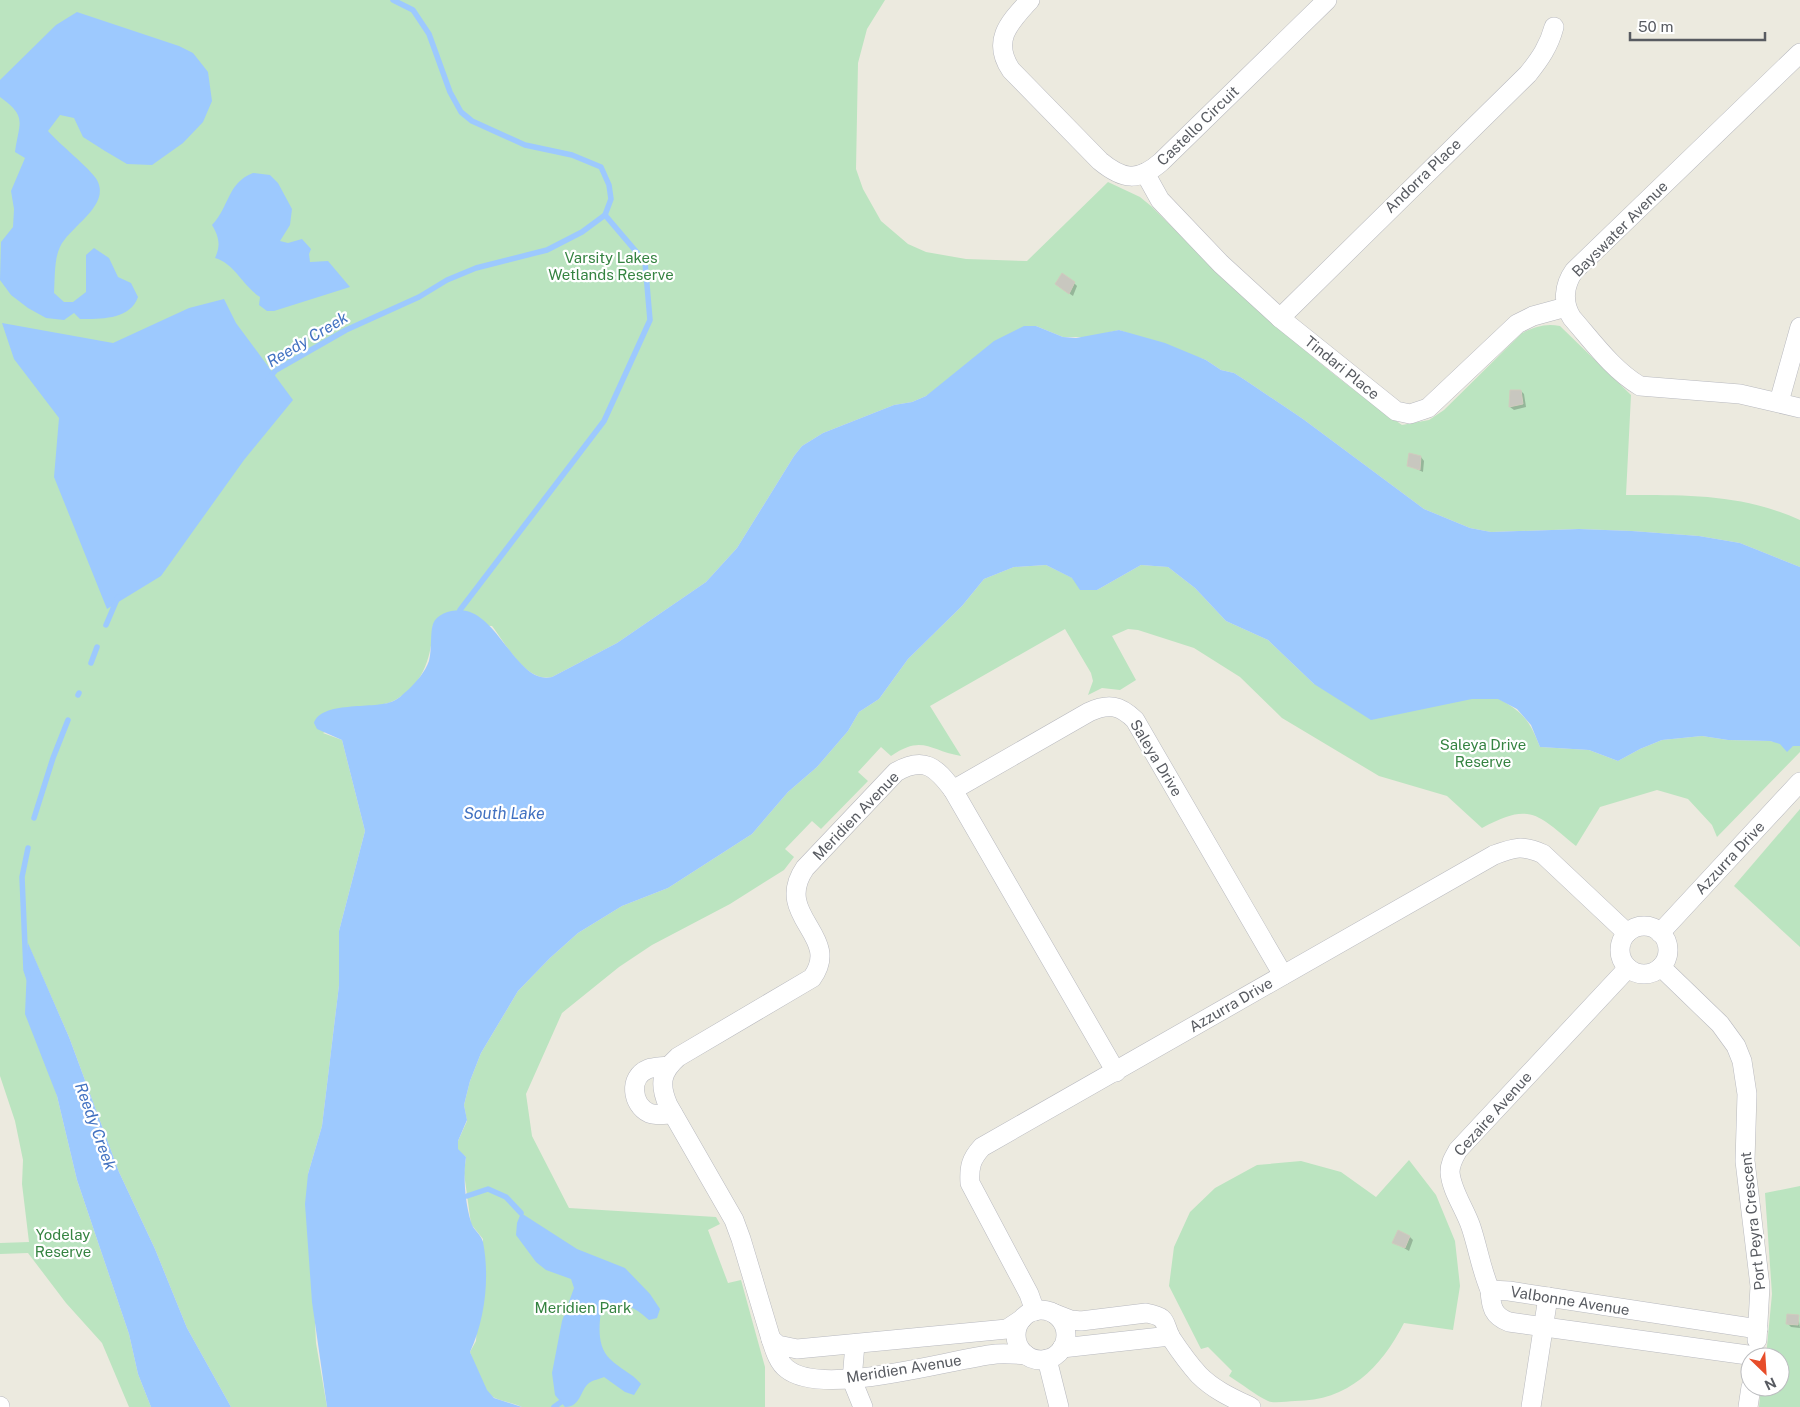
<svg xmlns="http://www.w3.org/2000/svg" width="1800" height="1407" viewBox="0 0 1800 1407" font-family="'Public Sans',sans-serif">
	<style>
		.green { fill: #bbe4c0 }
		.water { fill: #9dc9fe }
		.shadow { fill: #0003 }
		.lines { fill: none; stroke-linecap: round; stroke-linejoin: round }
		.stream { stroke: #9dc9fe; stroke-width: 5.5 }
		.building { fill: #c8c7bf; stroke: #d0ccbe }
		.minor-casing { stroke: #b8b9bf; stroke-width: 20 }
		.minor { stroke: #fff; stroke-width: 19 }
		.labels { text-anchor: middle; stroke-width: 4.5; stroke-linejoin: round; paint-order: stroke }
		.street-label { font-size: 15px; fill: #585b61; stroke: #fff }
		.park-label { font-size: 15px; fill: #358341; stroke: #fff }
		.water-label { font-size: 16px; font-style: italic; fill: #4171c1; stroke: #fff }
	</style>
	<rect width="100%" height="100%" fill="#eceadf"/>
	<g class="green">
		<path d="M0 0H885L867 29 858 63 856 169 863 189 881 221 908 244 926 252 966 259 1027 261 1108 182 1140 197 1151 206C1230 285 1310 362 1402 425L1429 420 1444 410 1522 333C1535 327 1545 323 1560 326L1631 395 1626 495C1687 495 1743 494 1800 520V567L1740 543 1699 536 1632 531 1579 529 1491 532 1470 528 1424 509 1303 419 1245 380 1234 373 1221 370 1206 360 1119 330 1089 337H1063L1036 326 926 396 912 402 894 405 823 433 802 446 794 456 737 548 706 582 617 643 552 677C526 683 506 644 492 626L433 624C432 654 425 683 397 699 391 703 385 703 379 706 360 715 342 724 323 733L342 740 365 831 339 931V985L322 1126 308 1174 316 1343 327 1407H231L187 1328 155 1249 119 1172 69 1037 28 944 57 1096 77 1180 129 1334 138 1374 151 1407H129L102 1343 66 1303 28 1253 0 1254V1243L29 1242 22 1184 23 1160 15 1121 0 1076Z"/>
		<path d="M1046 565 1097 590 1141 565 1168 567 1195 588 1226 621 1268 640 1314 684 1499 699C1523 712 1530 721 1540 747L1589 750 1618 761 1640 749 1662 740 1702 736 1728 740 1770 741 1800 746V752L1717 837 1712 825 1688 799 1657 790 1600 807 1576 846C1538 815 1531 801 1482 828L1447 796 1379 776 1282 718 1240 677 1194 648 1138 630 1128 629 1112 636 1136 680 1120 690 1102 688 1088 695 1093 681 1091 673 1065 629 930 706 961 756C930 751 923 734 891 756L881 747 858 772 868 781 821 829 812 821 785 849 794 857 784 870 730 904 652 945 619 967 562 1013 526 1094 532 1136 569 1208 716 1217 720 1224 708 1230 728 1283 741 1280 765 1367V1407H522C513 1403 504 1402 495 1398 481 1391 475 1366 470 1352L476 1341 483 1239 471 1224 464 1173 466 1157 457 1150 458 1141 467 1121 464 1105 470 1081 481 1053 518 991 550 958 578 933 622 906 668 888 752 834 788 792 817 767 848 731 859 712 879 699 908 659 962 606 984 579 1014 567Z"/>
		<polygon points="1800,809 1800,947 1734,886"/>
		<path d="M1409 1160 1436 1195 1455 1241 1460 1286 1453 1330 1404 1323C1381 1368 1348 1401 1295 1401 1287 1401 1275 1404 1268 1401 1255 1395 1242 1384 1229 1376L1232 1371 1208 1347 1201 1349 1169 1286 1174 1247 1190 1212 1215 1188 1257 1165 1301 1161 1341 1172 1376 1197Z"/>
		<polygon points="1800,1186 1800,1407 1759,1407 1761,1387 1780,1387 1780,1357 1766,1357 1772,1294 1765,1193"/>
	</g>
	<g class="water">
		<path d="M77 12 179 46 193 53 208 72 212 101 203 122 183 143 152 165 127 164 105 151 83 137 74 118 60 115 48 131C59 144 90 168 97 180 111 206 70 226 60 247 54 259 55 279 54 293L64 302H73L86 292V255L94 248 109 258 118 277 131 283 138 297C130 320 100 319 80 319L74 313 64 320 46 318 28 308 11 295 0 280 1 242 13 227 14 209 11 191 25 158 15 152C19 122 28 117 0 97V80L56 25Z"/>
		<path d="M253 173 270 175 278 183 292 209 290 225 280 241 288 243 302 239 311 249 309 254 310 262 328 261 350 287 274 311H267L259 305 260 297C243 286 234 263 215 258 221 245 219 237 212 225 230 206 227 183 253 173Z"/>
		<polygon points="224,299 236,323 293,400 244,460 161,576 107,609 54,477 59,418 14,359 2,323 113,343 189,308"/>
		<path d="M1024 326H1036L1063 337 1076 338 1119 330 1165 343 1206 360 1221 370 1234 373 1245 380 1303 419 1424 509 1470 528 1491 532 1579 529 1632 531 1699 536 1740 543 1800 567V746H1793L1787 752 1780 744 1770 741 1728 740 1702 736 1662 740 1640 749 1618 761 1589 750 1540 747 1531 725 1517 709 1498 699H1472L1371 720 1314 684 1268 640 1226 621 1195 588 1168 567 1141 565 1097 590H1080L1072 578 1046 565 1014 567 984 579 962 606 908 659 879 699 859 712 848 731 817 767 788 792 752 834 668 888 622 906 578 933 550 958 518 991 481 1053 470 1081 464 1105 467 1120 458 1141V1149L466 1157C463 1177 465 1202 471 1222 473 1230 481 1234 483 1242 490 1277 485 1320 470 1352L487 1390 494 1398 522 1407H327L312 1302 305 1204 308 1174 322 1126 339 985V931L365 831 342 740 317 729 314 723C321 701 372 709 391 702 398 700 403 694 409 689 417 681 425 672 429 661 432 650 430 632 433 624 438 611 459 608 470 612 501 623 520 685 552 677L617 643 706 582 737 548 794 456 802 446 823 433 894 405 912 402 926 396 994 341Z"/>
		<polygon points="28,943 69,1037 119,1172 155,1249 187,1328 231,1407 151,1407 138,1374 129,1334 77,1180 57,1096 25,1014"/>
		<path d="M521 1213 577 1249 625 1268 650 1294 660 1309 657 1318 649 1320C635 1307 618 1297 601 1311 599 1326 597 1347 610 1359 620 1369 632 1373 641 1384L634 1395 625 1392 604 1377C600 1379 593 1380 589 1383 580 1390 581 1407 565 1407L555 1395 552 1373 562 1321 574 1288 571 1279 546 1270 536 1262 516 1235 517 1223Z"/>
	</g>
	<g class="shadow">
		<polygon points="1074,283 1077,286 1073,296 1060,287"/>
		<polygon points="1521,391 1524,394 1526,407 1514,410 1510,407"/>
		<polygon points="1421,457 1424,461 1423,472 1408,465"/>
		<polygon points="1410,1237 1413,1240 1409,1251 1394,1242"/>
		<polygon points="1798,1316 1800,1328 1791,1327 1788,1324"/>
	</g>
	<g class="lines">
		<g class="stream">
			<polyline points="268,379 276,370 346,330 419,297 447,280 476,268 547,250 582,232 605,215 611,199 609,185 601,167 572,155 525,145 472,121 461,112 450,92 429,34 413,10 393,0"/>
			<polyline points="460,610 604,421 650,320 645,262 605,215"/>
			<polyline points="106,625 118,597"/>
			<polyline points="91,663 97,647"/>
			<polyline points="78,695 79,693"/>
			<polyline points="34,818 53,758 68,720"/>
			<polyline points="28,848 22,877 26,970 29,979"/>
			<polyline points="467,1196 488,1189 506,1197 521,1213"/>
			<polyline points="554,1407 561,1402"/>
		</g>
	</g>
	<g class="building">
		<polygon points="1062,273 1075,282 1069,294 1055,284"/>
		<polygon points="1510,390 1521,390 1523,404 1509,407"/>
		<polygon points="1409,453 1421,456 1420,470 1407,466"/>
		<polygon points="1398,1230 1410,1236 1405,1248 1392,1243"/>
		<polygon points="1787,1314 1799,1315 1798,1325 1786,1324"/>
	</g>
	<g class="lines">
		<g class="minor-casing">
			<g id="minor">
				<path d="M1030 0C1010 22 991 40 1011 70L1100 161C1123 180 1138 182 1161 162L1327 0"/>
				<path d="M1800 53 1574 271C1564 285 1562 303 1572 318 1593 342 1613 370 1640 386L1740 394 1800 408"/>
				<polyline points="1145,173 1160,200 1221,264 1280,318 1396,411 1410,414 1428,408 1517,324 1533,316 1566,307"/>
				<path d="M1280 318 1528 74C1540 59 1549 46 1554 27"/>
				<polyline points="1779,402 1800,327"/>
				<path d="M953 790 1089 712C1108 703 1120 705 1135 720L1283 975"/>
				<circle cx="1644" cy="950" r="24"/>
				<polyline points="1660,933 1800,782"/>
				<polyline points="1661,967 1720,1024 1736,1046 1742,1061 1747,1094 1745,1161 1760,1286 1757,1340"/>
				<path d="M668 1066C662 1067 654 1067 648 1069 628 1077 632 1105 649 1113 656 1116 666 1114 673 1114"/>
				<path d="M1490 1290C1481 1269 1478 1248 1471 1227 1465 1209 1451 1190 1450 1172 1450 1163 1454 1157 1458 1150L1628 968"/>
				<circle cx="1041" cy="1335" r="25"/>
				<path d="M1035 1311 1029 1294 970 1183C969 1167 971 1159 982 1147L1494 855C1515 847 1523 845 1543 854L1627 933"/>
				<path d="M1053 1313 1071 1320 1081 1321 1146 1313C1169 1317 1163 1323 1171 1338 1179 1350 1189 1364 1199 1375 1214 1390 1232 1398 1251 1407"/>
				<path d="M1022 1319 1007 1329 797 1349 778 1345 771 1339C774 1348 778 1363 787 1369 823 1398 949 1359 996 1354 1006 1353 1016 1354 1026 1355"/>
				<path d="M771 1339 741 1239 734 1220 668 1105C659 1084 661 1072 678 1057L812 978C843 936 772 916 805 868L896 772C924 756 936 767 953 790L1116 1072"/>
				<polyline points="855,1344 852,1380 863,1407"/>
				<polyline points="1062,1348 1170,1336"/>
				<path d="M1755 1356 1509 1322C1493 1316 1491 1307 1490 1290L1509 1291 1758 1329"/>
				<polyline points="1047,1359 1059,1407"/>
				<polyline points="0,1406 0,1407"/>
				<polyline points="1531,1407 1548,1297"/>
				<polyline points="1748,1407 1751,1387"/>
			</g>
		</g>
		<use href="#minor" class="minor"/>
	</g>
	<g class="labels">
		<g class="street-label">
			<text transform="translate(1198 126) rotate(-44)" y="5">Castello Circuit</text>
			<text transform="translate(1423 176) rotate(-44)" y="5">Andorra Place</text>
			<text transform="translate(1620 229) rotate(-45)" y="5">Bayswater Avenue</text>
			<text transform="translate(1342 368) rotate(39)" y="5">Tindari Place</text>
			<text transform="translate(1156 758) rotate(59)" y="5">Saleya Drive</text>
			<text transform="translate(856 816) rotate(-46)" y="5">Meridien Avenue</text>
			<text transform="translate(1730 858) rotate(-47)" y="5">Azzurra Drive</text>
			<text transform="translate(1231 1005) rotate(-30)" y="5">Azzurra Drive</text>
			<text transform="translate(1493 1114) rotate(-48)" y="5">Cezaire Avenue</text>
			<text transform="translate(1753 1221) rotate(-96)" y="5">Port Peyra Crescent</text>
			<text transform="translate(1570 1301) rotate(9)" y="5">Valbonne Avenue</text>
			<text transform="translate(904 1369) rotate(-9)" y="5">Meridien Avenue</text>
		</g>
		<g class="park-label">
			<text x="611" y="263">Varsity Lakes<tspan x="611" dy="17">Wetlands Reserve</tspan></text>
			<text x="1483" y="750">Saleya Drive<tspan x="1483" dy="17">Reserve</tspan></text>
			<text x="63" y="1240">Yodelay<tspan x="63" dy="17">Reserve</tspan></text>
			<text x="583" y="1313">Meridien Park</text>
		</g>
		<g class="water-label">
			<text transform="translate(307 339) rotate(-31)" y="6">Reedy Creek</text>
			<text x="504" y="819">South Lake</text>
			<text transform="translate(96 1126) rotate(70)" y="6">Reedy Creek</text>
		</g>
	</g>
	<g transform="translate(1765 1372) rotate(155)"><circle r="24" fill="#ffffff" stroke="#bcbdc0"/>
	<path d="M0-4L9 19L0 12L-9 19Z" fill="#e74d2a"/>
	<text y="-8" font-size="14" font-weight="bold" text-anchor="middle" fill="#585b61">N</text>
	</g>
	<path d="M1630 32v8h135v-8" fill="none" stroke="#585b61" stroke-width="2.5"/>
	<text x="1638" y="32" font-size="15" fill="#585b61" stroke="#ffffff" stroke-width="4" paint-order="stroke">50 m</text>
</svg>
